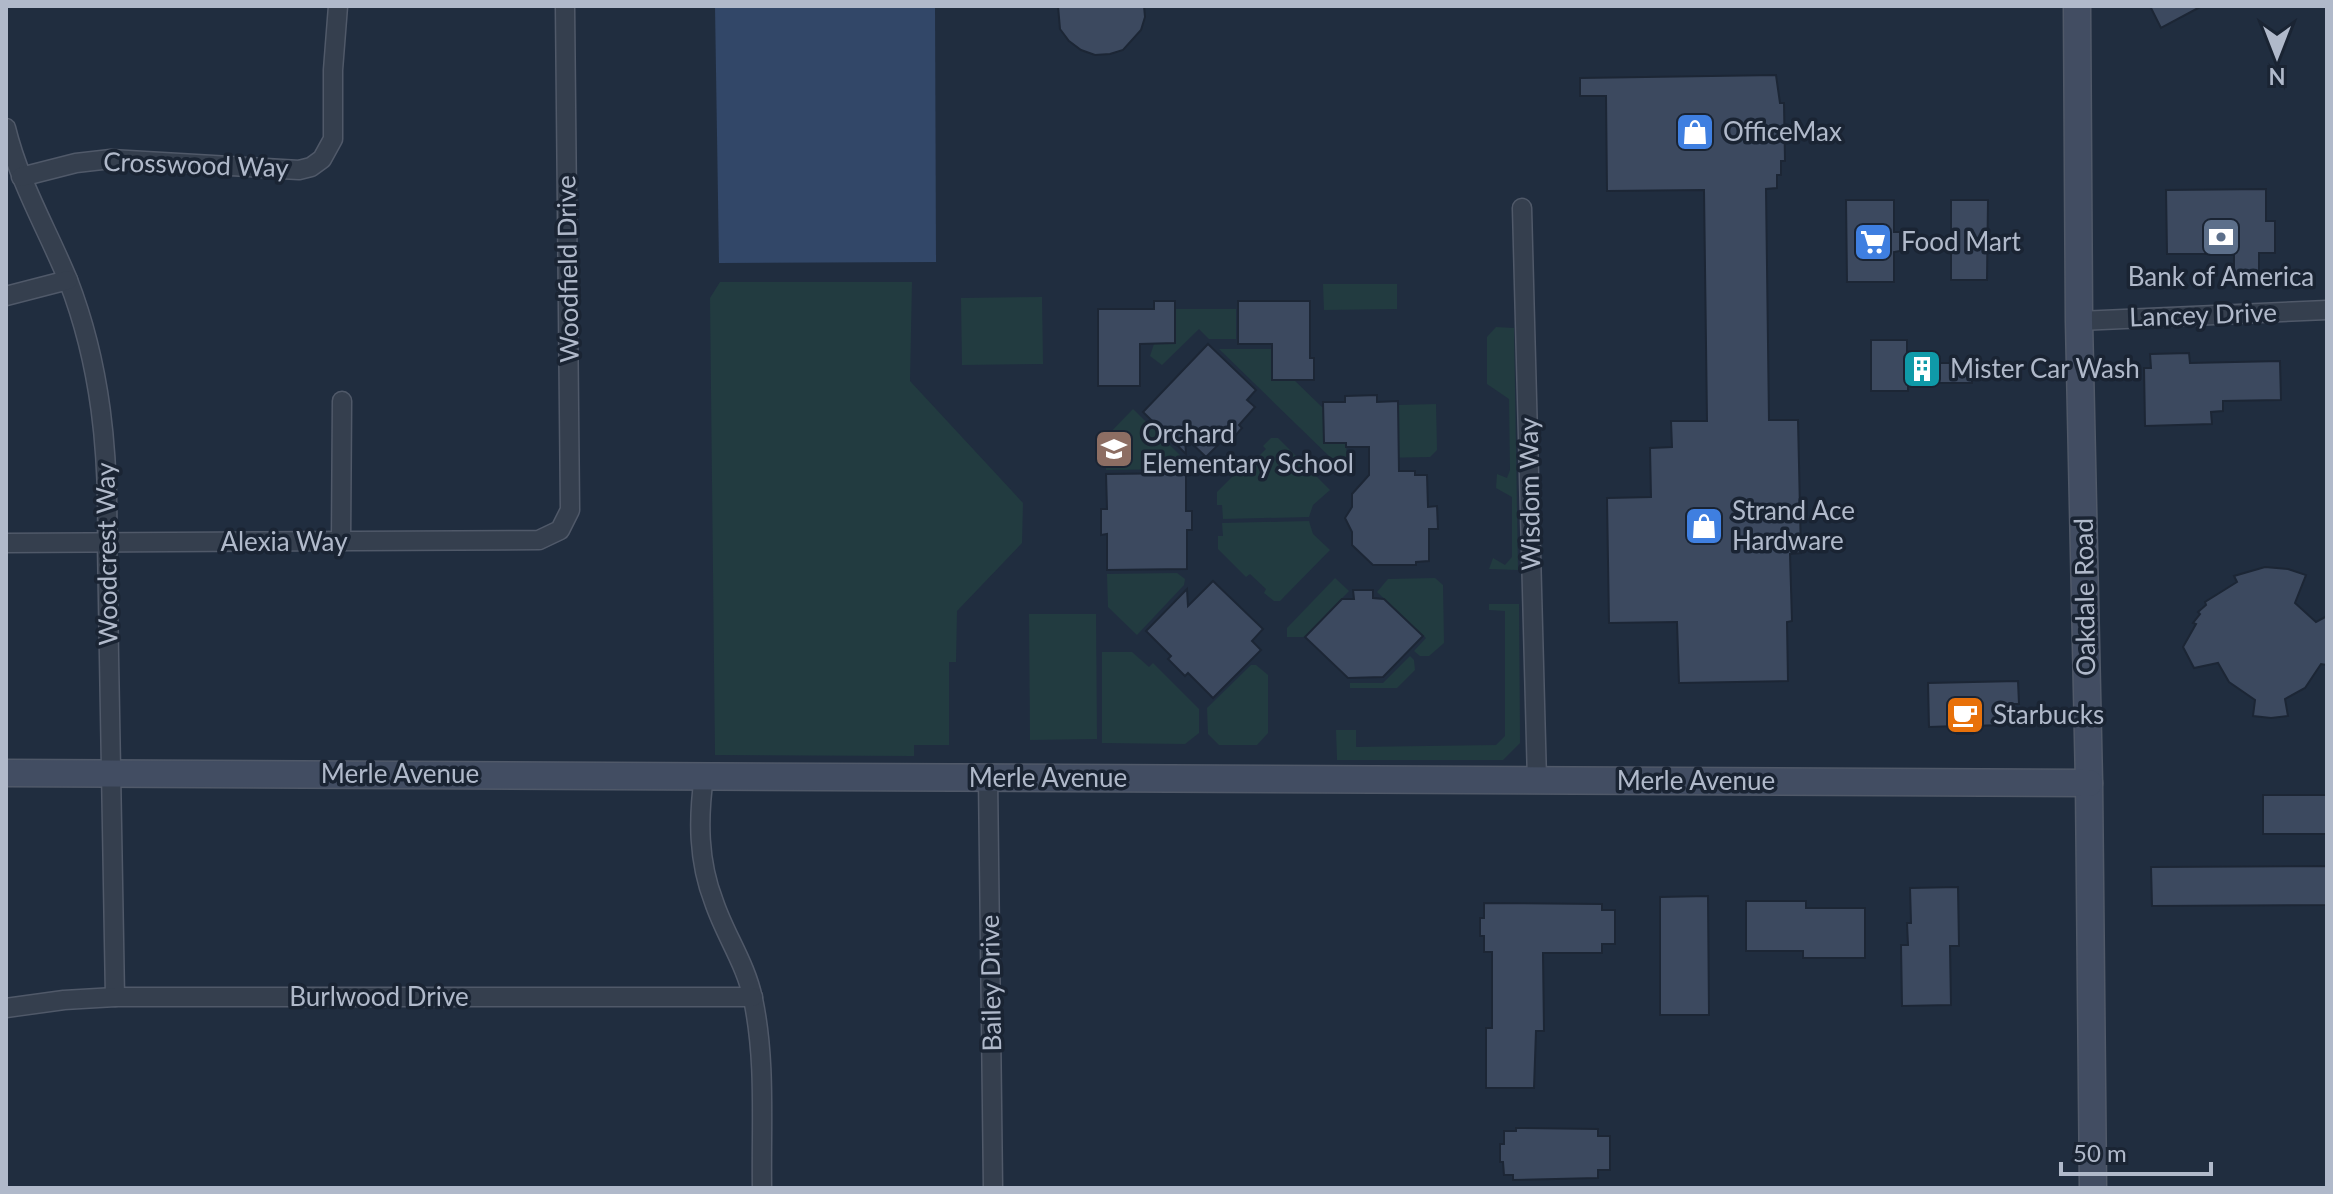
<svg xmlns="http://www.w3.org/2000/svg" width="2333" height="1194" viewBox="0 0 2333 1194" font-family="Lato,sans-serif">
	<style>
		.green { fill: #223b40 }
		.water { fill: #324768 }
		.building { fill: #3c495f; stroke: #1c2635; stroke-width: 2 }
		.lines { fill: none; stroke-linecap: round; stroke-linejoin: round }
		.street-casing { stroke: #505969; stroke-width: 21 }
		.secondary-casing { stroke: #505969; stroke-width: 29 }
		.street { stroke: #353f4e; stroke-width: 18 }
		.secondary { stroke: #424d62; stroke-width: 26 }
		.labels { text-anchor: middle; stroke-width: 7; stroke-linejoin: round; paint-order: stroke }
		.poi-label { font-size: 26px; fill: #b0b9ca; stroke: #1a2433; text-anchor: start }
		.street-label { font-size: 26px; fill: #b0b9ca; stroke: #1a2433 }
	</style>
	<rect width="100%" height="100%" fill="#202d3f"/>
	<g class="green">
		<polygon points="720,282 912,282 910,381 1023,503 1022,543 957,611 956,662 949,662 949,745 914,745 914,756 715,755 710,298"/>
		<polygon points="1323,284 1397,284 1397,309 1324,310"/>
		<polygon points="1042,297 1043,364 962,365 961,298"/>
		<polygon points="1175,309 1236,309 1236,339 1209,339 1199,329 1162,365 1150,356 1154,344 1175,343"/>
		<polygon points="1496,327 1514,328 1518,570 1489,569 1493,558 1505,565 1512,557 1512,497 1496,488 1497,474 1507,478 1510,470 1509,399 1487,384 1487,337"/>
		<polygon points="1293,343 1310,343 1310,358 1294,380 1323,408 1324,443 1346,443 1347,458 1331,458 1219,349 1293,349"/>
		<polygon points="1436,404 1437,450 1430,457 1378,458 1378,441 1399,441 1398,405"/>
		<polygon points="1133,409 1184,459 1175,469 1106,470 1106,437"/>
		<polygon points="1271,438 1278,438 1330,490 1313,505 1309,517 1223,519 1222,505 1217,505 1217,492 1245,464 1248,467 1266,449 1263,446"/>
		<polygon points="1309,521 1313,534 1330,550 1280,601 1274,601 1264,593 1266,589 1250,574 1246,577 1218,549 1218,536 1223,536 1222,523"/>
		<polygon points="1177,573 1185,579 1184,585 1137,635 1108,607 1107,574"/>
		<polygon points="1335,578 1349,591 1305,637 1287,637 1287,628"/>
		<polygon points="1435,578 1443,585 1444,643 1429,656 1420,656 1414,651 1426,638 1377,592 1388,579"/>
		<polygon points="1489,604 1519,604 1520,743 1503,760 1337,760 1336,730 1356,730 1356,747 1496,745 1505,736 1505,611 1489,610"/>
		<polygon points="1029,614 1096,614 1097,739 1030,740"/>
		<polygon points="1102,652 1132,652 1149,667 1153,663 1199,709 1199,733 1185,744 1102,743"/>
		<polygon points="1410,656 1414,660 1415,670 1397,688 1350,688 1350,683 1383,683"/>
		<polygon points="1251,665 1256,665 1268,675 1268,733 1257,745 1219,745 1208,734 1207,708"/>
	</g>
	<polygon class="water" points="715,6 935,6 936,262 719,263"/>
	<g class="building">
		<polygon points="1058,6 1144,6 1145,17 1141,30 1123,50 1110,54 1095,55 1081,50 1069,41 1060,29"/>
		<polygon points="2150,6 2202,6 2161,28"/>
		<polygon points="1776,75 1780,103 1784,103 1785,161 1781,161 1781,175 1777,175 1777,188 1766,189 1769,420 1798,420 1801,553 1790,554 1792,621 1787,622 1788,681 1679,683 1677,622 1609,623 1607,498 1651,497 1650,448 1672,447 1671,421 1707,421 1704,190 1607,191 1606,96 1580,96 1580,78"/>
		<polygon points="2266,189 2266,221 2275,221 2275,253 2259,253 2259,275 2234,275 2234,254 2167,254 2166,190"/>
		<polygon points="1846,200 1894,200 1894,232 1900,232 1900,251 1894,252 1894,282 1847,282"/>
		<polygon points="1951,200 1988,200 1987,280 1951,280"/>
		<polygon points="1154,301 1175,301 1175,343 1140,344 1140,386 1098,386 1098,309 1154,309"/>
		<polygon points="1238,301 1310,301 1310,358 1314,358 1314,380 1272,380 1272,344 1238,344"/>
		<polygon points="1871,340 1907,340 1907,363 1972,363 1972,383 1908,383 1908,391 1871,391"/>
		<polygon points="1208,344 1256,390 1247,400 1255,407 1239,425 1242,428 1228,444 1223,440 1206,457 1185,437 1186,454 1143,412"/>
		<polygon points="2189,353 2190,363 2280,361 2281,400 2223,401 2223,411 2211,412 2212,424 2145,426 2144,368 2151,368 2150,354"/>
		<polygon points="1377,395 1377,402 1398,401 1399,471 1415,471 1415,475 1427,475 1428,507 1437,506 1438,529 1429,529 1429,561 1416,562 1416,565 1373,565 1352,545 1352,532 1345,518 1352,507 1352,494 1369,475 1369,447 1346,447 1346,443 1324,443 1323,402 1345,402 1345,396"/>
		<polygon points="1186,473 1186,511 1192,511 1192,530 1187,530 1187,569 1107,570 1107,534 1101,535 1101,509 1107,509 1106,474"/>
		<polygon points="2265,567 2288,569 2306,575 2295,603 2316,622 2327,616 2327,665 2321,664 2305,688 2285,699 2288,716 2271,718 2253,716 2255,700 2229,682 2218,663 2194,668 2183,647 2196,624 2193,623 2200,614 2198,612 2206,605 2205,602 2237,582 2234,576"/>
		<polygon points="1213,581 1263,629 1252,641 1261,650 1213,698 1188,673 1185,676 1168,659 1171,656 1146,631 1187,589 1188,606"/>
		<polygon points="1353,590 1373,590 1373,598 1384,599 1423,636 1383,677 1348,678 1305,637 1342,599 1354,599"/>
		<polygon points="2018,681 2019,704 2001,704 2002,725 1973,726 1973,734 1957,734 1957,726 1929,727 1928,683"/>
		<rect x="2263" y="795" width="64" height="39"/>
		<polygon points="2327,866 2327,905 2152,906 2151,867"/>
		<polygon points="1958,887 1959,946 1950,946 1951,1005 1902,1006 1901,945 1908,945 1907,923 1911,923 1910,888"/>
		<polygon points="1708,896 1709,1015 1660,1015 1660,897"/>
		<polygon points="1746,901 1806,901 1806,908 1865,908 1865,958 1803,958 1803,951 1746,951"/>
		<polygon points="1484,903 1602,904 1602,910 1615,910 1615,944 1602,944 1602,953 1543,953 1544,1031 1536,1031 1534,1088 1486,1088 1486,1028 1492,1028 1492,952 1484,952 1484,936 1480,936 1480,918 1484,918"/>
		<polygon points="1516,1128 1598,1129 1598,1136 1610,1136 1610,1170 1598,1170 1598,1178 1513,1180 1513,1175 1504,1175 1503,1162 1500,1162 1500,1144 1504,1144 1504,1131 1516,1131"/>
	</g>
	<g class="lines">
		<g class="street-casing">
			<g id="street">
				<path d="M6 128C19 182 47 229 68 280 101 365 109 453 107 543L115 997"/>
				<polyline points="21,177 76,163 111,159 299,170 311,167 322,159 333,139 333,70 338,6"/>
				<polyline points="1522,208 1537,781"/>
				<polyline points="6,296 68,280"/>
				<polyline points="2079,321 2327,310"/>
				<polyline points="341,542 342,401"/>
				<polyline points="6,543 539,540 560,530 570,510 565,6"/>
				<path d="M704 776C698 819 698 861 714 902 725 935 746 964 753 999 766 1060 761 1125 762 1188"/>
				<polyline points="988,777 993,1188"/>
				<polyline points="6,1008 64,1000 115,997 753,997"/>
			</g>
		</g>
		<g class="secondary-casing">
			<g id="secondary">
				<polyline points="2077,6 2079,321 2089,783 2093,1188"/>
				<polyline points="6,773 2089,783"/>
			</g>
		</g>
		<use href="#street" class="street"/>
		<use href="#secondary" class="secondary"/>
	</g>
	<defs>
		<g id="shop-square" transform="scale(2)"><rect x="-9" y="-9" width="18" height="18" rx="4" fill="#3f7fe0" stroke="#1a2433"/><path d="M-5-2.5h2.3a2.7 3.5 0 0 1 5.4 0H5L5.5 6h-11ZM-1.5-2.5h3a1.5 2.3 0 0 0-3 0Z" fill="#fff"/></g>
		<g id="bank-square" transform="scale(2)"><rect x="-9" y="-9" width="18" height="18" rx="4" fill="#5c6f8a" stroke="#1a2433"/><path d="M-6-4H6V4H-6ZM0-2.3a2.3 2.3 0 1 0 0 4.6a2.3 2.3 0 1 0 0-4.6Z" fill="#fff"/></g>
		<g id="supermarket-square" transform="scale(2)"><rect x="-9" y="-9" width="18" height="18" rx="4" fill="#3f7fe0" stroke="#1a2433"/><path d="M-6-5.5h2.5l.6 2H6L4.5 2H-2.5L-4.4-4H-6ZM-1.5 3.2a1.3 1.3 0 1 0 .1 0ZM3 3.2a1.3 1.3 0 1 0 .1 0Z" fill="#fff"/></g>
		<g id="building-square" transform="scale(2)"><rect x="-9" y="-9" width="18" height="18" rx="4" fill="#0f9aa8" stroke="#1a2433"/><path d="M-4-6H4V6H1V3H-1V6H-4ZM-2.5-4.3h1.7v1.8h-1.7ZM.8-4.3h1.7v1.8H.8ZM-2.5-1h1.7V.8h-1.7ZM.8-1h1.7V.8H.8Z" fill="#fff"/></g>
		<g id="school-square" transform="scale(2)"><rect x="-9" y="-9" width="18" height="18" rx="4" fill="#8d6e63" stroke="#1a2433"/><path d="M0-5L7-2L0 1L-7-2ZM-4 1L0 2.5L4 1V4Q0 6-4 4Z" fill="#fff"/></g>
		<g id="cafe-square" transform="scale(2)"><rect x="-9" y="-9" width="18" height="18" rx="4" fill="#e8710a" stroke="#1a2433"/><path d="M-5.5-4.5H6V0H3Q3 3.5 0 3.5H-2.5Q-5.5 3.5-5.5 0ZM3-3.2v2h1.7v-2ZM-6 4.5H4V6H-6Z" fill="#fff"/></g>
	</defs>
	<g fill-rule="evenodd">
		<use href="#shop-square" x="1695" y="132"/>
		<use href="#bank-square" x="2221" y="237"/>
		<use href="#supermarket-square" x="1873" y="242"/>
		<use href="#building-square" x="1922" y="369"/>
		<use href="#school-square" x="1114" y="449"/>
		<use href="#shop-square" x="1704" y="526"/>
		<use href="#cafe-square" x="1965" y="715"/>
	</g>
	<g class="labels">
		<g class="poi-label">
			<text x="1723" y="141">OfficeMax</text>
			<text x="1901" y="251">Food Mart</text>
			<text x="2221" y="286" text-anchor="middle">Bank of America</text>
			<text x="1950" y="378">Mister Car Wash</text>
			<text x="1142" y="443">Orchard<tspan x="1142" dy="30">Elementary School</tspan></text>
			<text x="1732" y="520">Strand Ace<tspan x="1732" dy="30">Hardware</tspan></text>
			<text x="1993" y="724">Starbucks</text>
		</g>
		<g class="street-label">
			<text transform="translate(196 165) rotate(2)" y="9">Crosswood Way</text>
			<text transform="translate(568 269) rotate(-91)" y="9">Woodfield Drive</text>
			<text transform="translate(2203 315) rotate(-2)" y="9">Lancey Drive</text>
			<text transform="translate(1530 494) rotate(-91)" y="9">Wisdom Way</text>
			<text x="284" y="551">Alexia Way</text>
			<text transform="translate(107 554) rotate(-91)" y="9">Woodcrest Way</text>
			<text transform="translate(2085 597) rotate(-91)" y="9">Oakdale Road</text>
			<text x="400" y="783">Merle Avenue</text>
			<text x="1048" y="787">Merle Avenue</text>
			<text x="1696" y="790">Merle Avenue</text>
			<text transform="translate(991 983) rotate(-91)" y="9">Bailey Drive</text>
			<text x="379" y="1006">Burlwood Drive</text>
		</g>
	</g>
	<rect width="2333" height="1194" fill="none" stroke="#b0b9ca" stroke-width="16"/>
	<g transform="translate(2277 56) rotate(180)" stroke="#1a2433" stroke-width="6" paint-order="stroke">
	<path d="M0-6L14 30L0 20L-14 30Z" fill="#b0b9ca"/>
	<text y="-12" font-size="22" font-weight="bold" text-anchor="middle" fill="#b0b9ca">N</text>
	</g>
	<path d="M2061 1162v12h150v-12" fill="none" stroke="#b0b9ca" stroke-width="4"/>
	<text x="2073" y="1162" font-size="24" fill="#b0b9ca" stroke="#1a2433" stroke-width="6" paint-order="stroke">50 m</text>
</svg>
